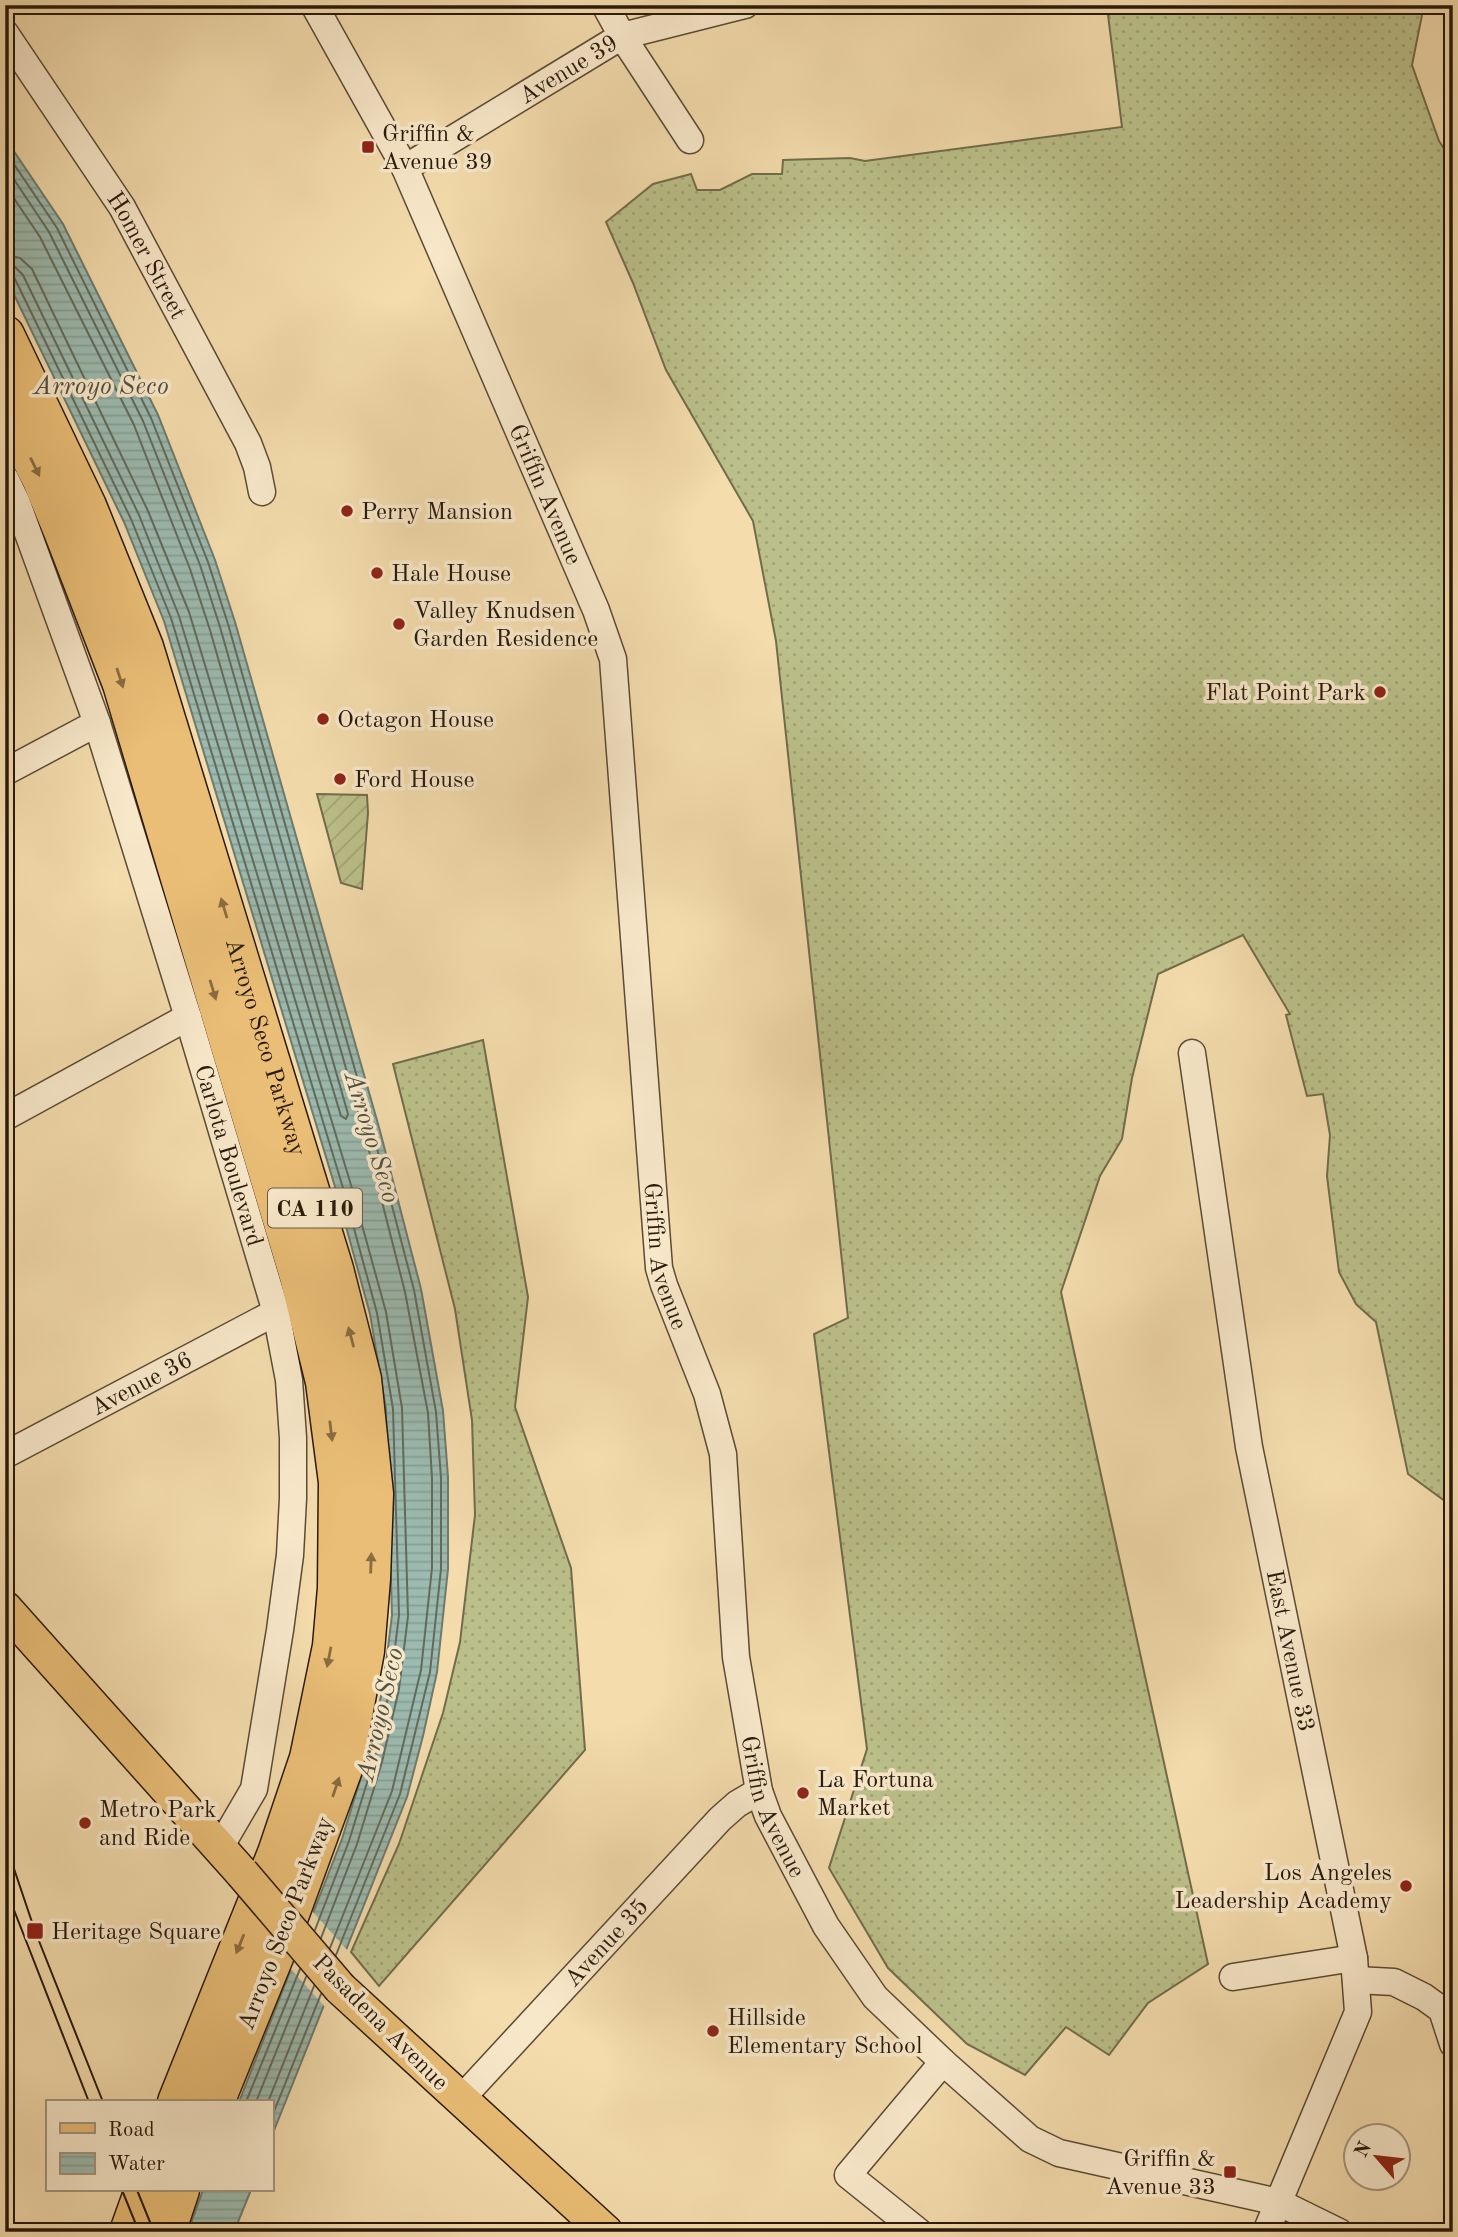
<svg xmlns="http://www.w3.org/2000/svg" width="1458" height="2237" viewBox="0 0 1458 2237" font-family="'Old Standard TT',serif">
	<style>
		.grass { fill: url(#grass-dots); stroke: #726c4a; stroke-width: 2 }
		.garden { fill: url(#garden-furrows); stroke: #726c4a; stroke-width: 2 }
		.water { fill: url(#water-rules); stroke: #6e7a6d; stroke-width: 2 }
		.pier { fill: #f4dcad }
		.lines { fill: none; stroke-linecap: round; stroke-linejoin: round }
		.shore { stroke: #626a5d; stroke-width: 2 }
		.minor-casing { stroke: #5c4a34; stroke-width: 29 }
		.major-casing { stroke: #29190b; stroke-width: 36 }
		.highway-casing { stroke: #29190b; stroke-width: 41 }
		.minor { stroke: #f8e8ca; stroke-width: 26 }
		.major { stroke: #eabe76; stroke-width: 33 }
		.highway { stroke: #eabe76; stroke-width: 38 }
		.tram { stroke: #29190b; stroke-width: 2 }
		.major-bridge-casing { stroke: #29190b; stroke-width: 36; stroke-linecap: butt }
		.major-bridge { stroke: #eabe76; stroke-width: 33 }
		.oneway { fill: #8a6c40 }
		.poi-dot { fill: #8f2418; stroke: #f8e8ca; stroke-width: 2.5 }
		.labels { text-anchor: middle; stroke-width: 7; stroke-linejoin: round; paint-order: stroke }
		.shield { fill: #f8e8ca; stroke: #675744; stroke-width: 2 }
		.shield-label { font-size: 23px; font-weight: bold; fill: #29190b }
		.street-label { font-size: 24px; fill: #29190b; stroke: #f8e8ca }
		.poi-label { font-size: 24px; fill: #29190b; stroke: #f8e8ca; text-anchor: start }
		.water-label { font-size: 26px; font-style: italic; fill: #515144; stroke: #f8e8ca }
	</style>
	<defs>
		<pattern id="grass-dots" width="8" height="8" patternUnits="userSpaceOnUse" patternTransform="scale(1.75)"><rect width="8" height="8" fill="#bbc08a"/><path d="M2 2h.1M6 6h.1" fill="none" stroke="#a1a476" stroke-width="1.8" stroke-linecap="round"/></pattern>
		<pattern id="garden-furrows" width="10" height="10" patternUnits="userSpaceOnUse" patternTransform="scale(1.75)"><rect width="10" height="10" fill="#bbc08a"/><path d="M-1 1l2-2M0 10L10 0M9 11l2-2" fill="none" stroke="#a1a476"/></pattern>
		<pattern id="water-rules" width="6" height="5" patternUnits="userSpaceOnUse" patternTransform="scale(1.75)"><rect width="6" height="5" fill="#9cbaaf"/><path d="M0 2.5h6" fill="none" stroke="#869f95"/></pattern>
	</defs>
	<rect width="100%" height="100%" fill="#f4dcad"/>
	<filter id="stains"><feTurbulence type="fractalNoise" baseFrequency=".00286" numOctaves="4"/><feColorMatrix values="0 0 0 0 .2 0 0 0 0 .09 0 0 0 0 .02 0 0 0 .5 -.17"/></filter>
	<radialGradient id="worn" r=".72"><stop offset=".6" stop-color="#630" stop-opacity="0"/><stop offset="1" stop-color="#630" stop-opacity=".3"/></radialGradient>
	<g class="grass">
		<polygon points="1135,5 1424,5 1412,65 1439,141 1453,162 1453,1507 1408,1474 1376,1322 1356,1304 1339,1272 1327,1176 1330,1135 1323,1094 1307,1096 1286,1015 1290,1014 1243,935 1158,974 1132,1078 1122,1139 1100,1176 1061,1292 1208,1964 1148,2003 1109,2055 1066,2027 1025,2075 967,2044 888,1968 829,1868 867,1749 814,1334 848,1318 776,641 753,521 666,370 633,283 606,222 653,184 691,174 697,190 720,190 752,174 782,174 783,160 850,158 865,161 1122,127 1108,15"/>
		<polygon points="483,1040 528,1297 515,1407 571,1568 585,1750 379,1986 351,1952 399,1844 443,1713 460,1642 475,1515 472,1420 455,1309 393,1064"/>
	</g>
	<polygon class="garden" points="317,794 367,795 368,813 362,889 341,883"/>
	<g class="water">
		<polygon points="5,138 63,224 158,415 215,560 235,622 380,1131 421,1289 443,1411 448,1477 448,1569 437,1672 423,1736 407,1797 271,2138 271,2102 239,2102 342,1839 367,1758 383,1687 392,1615 386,1409 370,1314 336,1190 164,621 124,522 5,276"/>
		<polygon points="203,2190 251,2190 234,2232 188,2232"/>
	</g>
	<polygon class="pier" points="311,1910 349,1952 326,2008 289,1967"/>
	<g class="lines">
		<g class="shore">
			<polyline points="5,151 57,228 151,418 208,562 228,624 373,1133 414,1290 436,1412 441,1478 441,1569 430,1672 400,1794 336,1955"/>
			<polyline points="5,166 49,232 143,421 200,565 220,627 365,1135 405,1292 428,1413 432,1478 432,1568 421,1670 392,1791 330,1948"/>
			<polyline points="5,185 40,237 134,425 190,569 210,630 348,1114 346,1119 341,1116 189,612 148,511 32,269 20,258 5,255"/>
			<polyline points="5,265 15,267 23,275 139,515 179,616 351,1185 386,1312 402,1408 408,1616 399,1689 382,1762 357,1844 321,1938"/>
			<polyline points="5,274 11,275 15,279 131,519 171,618 343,1188 377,1313 393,1409 399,1615 390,1688 374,1760 349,1841 315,1930"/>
			<polyline points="246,2102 300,1969"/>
			<polyline points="256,2102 306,1977"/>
			<polyline points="268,2102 314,1986"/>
			<polyline points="271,2119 321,1994"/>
		</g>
		<g class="minor-casing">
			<g id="minor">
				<path id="s1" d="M314 5 405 168 596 610 613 659 659 1268 664 1285 707 1394 723 1454 736 1657 759 1791 768 1816 826 1926 875 1997 943 2062 1030 2139 1059 2153 1278 2202 1339 2232"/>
				<polyline points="605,5 622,36 690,140"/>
				<path id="s2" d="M5 33 122 207 248 443 257 467 262 492"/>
				<path id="s3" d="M405 168 622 36 745 5"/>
				<path id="s4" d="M5 478 17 503 97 723 188 1017 276 1312 289 1380 293 1438V1498L290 1555 280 1630 254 1789 219 1849"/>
				<polyline points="5,772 97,723"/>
				<path id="s5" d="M1192 1053 1249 1447 1354 1958 1358 2012 1266 2232"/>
				<polyline points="5,1117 188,1017"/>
				<path id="s6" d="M5 1455 276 1312"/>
				<polyline points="1233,1977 1354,1958"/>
				<polyline points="1356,1980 1394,1982 1424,1997 1442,2010 1453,2044"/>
				<path id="s7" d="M460 2100 720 1819 737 1804 759 1791"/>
				<polyline points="919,2232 848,2175 943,2062"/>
			</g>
		</g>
		<g class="major-casing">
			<g id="major">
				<polyline points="5,1608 242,1873"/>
				<polyline points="340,1988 606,2232"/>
			</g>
		</g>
		<g class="highway-casing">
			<g id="highway">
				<path id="s8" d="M5 335 87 506 144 647 334 1269 362 1379 374 1494 371 1579 365 1651 343 1769 276 1952 215 2102"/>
				<polyline points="5,406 42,480 63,531 122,684 299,1276 325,1382 338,1482 337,1588 332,1646 309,1758 277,1853 177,2102"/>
				<polyline points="129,2232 144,2190"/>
				<polyline points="166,2232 180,2190"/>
			</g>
		</g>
		<use href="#minor" class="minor"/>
		<use href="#major" class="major"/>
		<use href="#highway" class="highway"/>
		<g class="tram">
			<polyline points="5,1842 35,1931 103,2102"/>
			<polyline points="5,1887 89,2102"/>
			<polyline points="122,2190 139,2232"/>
			<polyline points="137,2190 154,2232"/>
		</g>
		<g class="major-bridge-casing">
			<polyline id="major-bridge" points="242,1873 340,1988"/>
		</g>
		<use href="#major-bridge" class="major-bridge"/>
	</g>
	<defs><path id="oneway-solid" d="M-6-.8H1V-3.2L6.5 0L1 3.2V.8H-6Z" transform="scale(1.75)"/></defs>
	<g class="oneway">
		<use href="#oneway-solid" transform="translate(35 467) rotate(64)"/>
		<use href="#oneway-solid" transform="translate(120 678) rotate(72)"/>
		<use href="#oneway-solid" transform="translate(224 908) rotate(-107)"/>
		<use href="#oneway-solid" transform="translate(213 990) rotate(73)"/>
		<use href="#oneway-solid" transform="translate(351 1337) rotate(-105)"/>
		<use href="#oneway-solid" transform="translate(331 1431) rotate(83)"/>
		<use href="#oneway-solid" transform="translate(371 1563) rotate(-88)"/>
		<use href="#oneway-solid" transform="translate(329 1657) rotate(101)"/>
		<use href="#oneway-solid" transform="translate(336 1787) rotate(-71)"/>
		<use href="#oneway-solid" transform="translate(240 1944) rotate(112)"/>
	</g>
	<g class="poi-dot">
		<rect x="361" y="140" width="14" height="14" rx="3.5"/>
		<circle cx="347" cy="511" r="7"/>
		<circle cx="377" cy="573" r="7"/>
		<circle cx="399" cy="624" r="7"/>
		<circle cx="1380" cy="692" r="7"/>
		<circle cx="323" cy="719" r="7"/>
		<circle cx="340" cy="779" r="7"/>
		<circle cx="803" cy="1793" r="7"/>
		<circle cx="85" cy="1823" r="7"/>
		<circle cx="1406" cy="1886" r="7"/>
		<rect x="26" y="1922" width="18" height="18" rx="3.5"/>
		<circle cx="713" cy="2031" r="7"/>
		<rect x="1223" y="2165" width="14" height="14" rx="3.5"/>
	</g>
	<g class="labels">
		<rect class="shield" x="268" y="1188.5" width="94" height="39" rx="5"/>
		<g class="shield-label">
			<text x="315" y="1216">CA 110</text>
		</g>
		<g class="street-label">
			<text dy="8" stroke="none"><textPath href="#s3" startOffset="191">Avenue 39</textPath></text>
			<text dy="8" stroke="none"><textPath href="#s2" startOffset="264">Homer Street</textPath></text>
			<text dy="8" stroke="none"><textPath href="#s1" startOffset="542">Griffin Avenue</textPath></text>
			<text dy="8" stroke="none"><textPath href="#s8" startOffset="760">Arroyo Seco Parkway</textPath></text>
			<text dy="8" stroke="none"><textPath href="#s4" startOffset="714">Carlota Boulevard</textPath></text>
			<text dy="8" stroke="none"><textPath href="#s1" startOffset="1320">Griffin Avenue</textPath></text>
			<text dy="8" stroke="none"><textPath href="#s6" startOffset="154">Avenue 36</textPath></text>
			<text dy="8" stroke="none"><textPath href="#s5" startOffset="606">East Avenue 33</textPath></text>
			<text dy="8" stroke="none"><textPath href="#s1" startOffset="1886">Griffin Avenue</textPath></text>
			<text transform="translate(285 1923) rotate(-69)" y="8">Arroyo Seco Parkway</text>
			<text dy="8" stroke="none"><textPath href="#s7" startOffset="215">Avenue 35</textPath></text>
			<text transform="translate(381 2022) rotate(45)" y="8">Pasadena Avenue</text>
		</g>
		<g class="poi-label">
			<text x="382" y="141">Griffin &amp;<tspan x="382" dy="28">Avenue 39</tspan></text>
			<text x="361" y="519">Perry Mansion</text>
			<text x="391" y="581">Hale House</text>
			<text x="413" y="618">Valley Knudsen<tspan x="413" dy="28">Garden Residence</tspan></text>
			<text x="1366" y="700" text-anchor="end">Flat Point Park</text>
			<text x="337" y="727">Octagon House</text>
			<text x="354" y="787">Ford House</text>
			<text x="817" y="1787">La Fortuna<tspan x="817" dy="28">Market</tspan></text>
			<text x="99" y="1817">Metro Park<tspan x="99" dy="28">and Ride</tspan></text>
			<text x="1392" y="1880" text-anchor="end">Los Angeles<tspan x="1392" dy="28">Leadership Academy</tspan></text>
			<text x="51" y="1939">Heritage Square</text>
			<text x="727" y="2025">Hillside<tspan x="727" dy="28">Elementary School</tspan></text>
			<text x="1216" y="2166" text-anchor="end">Griffin &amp;<tspan x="1216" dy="28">Avenue 33</tspan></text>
		</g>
		<g class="water-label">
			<text x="101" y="394">Arroyo Seco</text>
			<text transform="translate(373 1137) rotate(73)" y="9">Arroyo Seco</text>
			<text transform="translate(379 1714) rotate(-77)" y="9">Arroyo Seco</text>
		</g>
	</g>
	<rect width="1458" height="2237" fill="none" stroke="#f4dcad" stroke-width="28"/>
	<rect x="7" y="7" width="1444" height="2223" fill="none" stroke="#29190b" stroke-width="3.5"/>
	<rect x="14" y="14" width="1430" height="2209" fill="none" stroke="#29190b" stroke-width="2"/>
	<rect x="46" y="2100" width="228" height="91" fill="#f8e8ca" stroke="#a5957e" stroke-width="2"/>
	<rect x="60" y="2123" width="35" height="10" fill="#eabe76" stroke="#a5957e" stroke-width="2"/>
	<text x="108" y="2136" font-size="21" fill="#29190b">Road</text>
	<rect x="60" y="2153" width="35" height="21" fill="url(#water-rules)" stroke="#a5957e" stroke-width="2"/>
	<text x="108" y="2170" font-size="21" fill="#29190b">Water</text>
	<g transform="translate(1377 2157) rotate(298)"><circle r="33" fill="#f8e8ca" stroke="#a5957e" stroke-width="2"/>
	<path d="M0-5L12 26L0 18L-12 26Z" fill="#8f2418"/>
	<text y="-10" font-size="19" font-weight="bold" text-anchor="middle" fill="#29190b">N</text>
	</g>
	<rect width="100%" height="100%" filter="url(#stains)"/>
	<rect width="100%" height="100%" fill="url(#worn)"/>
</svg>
